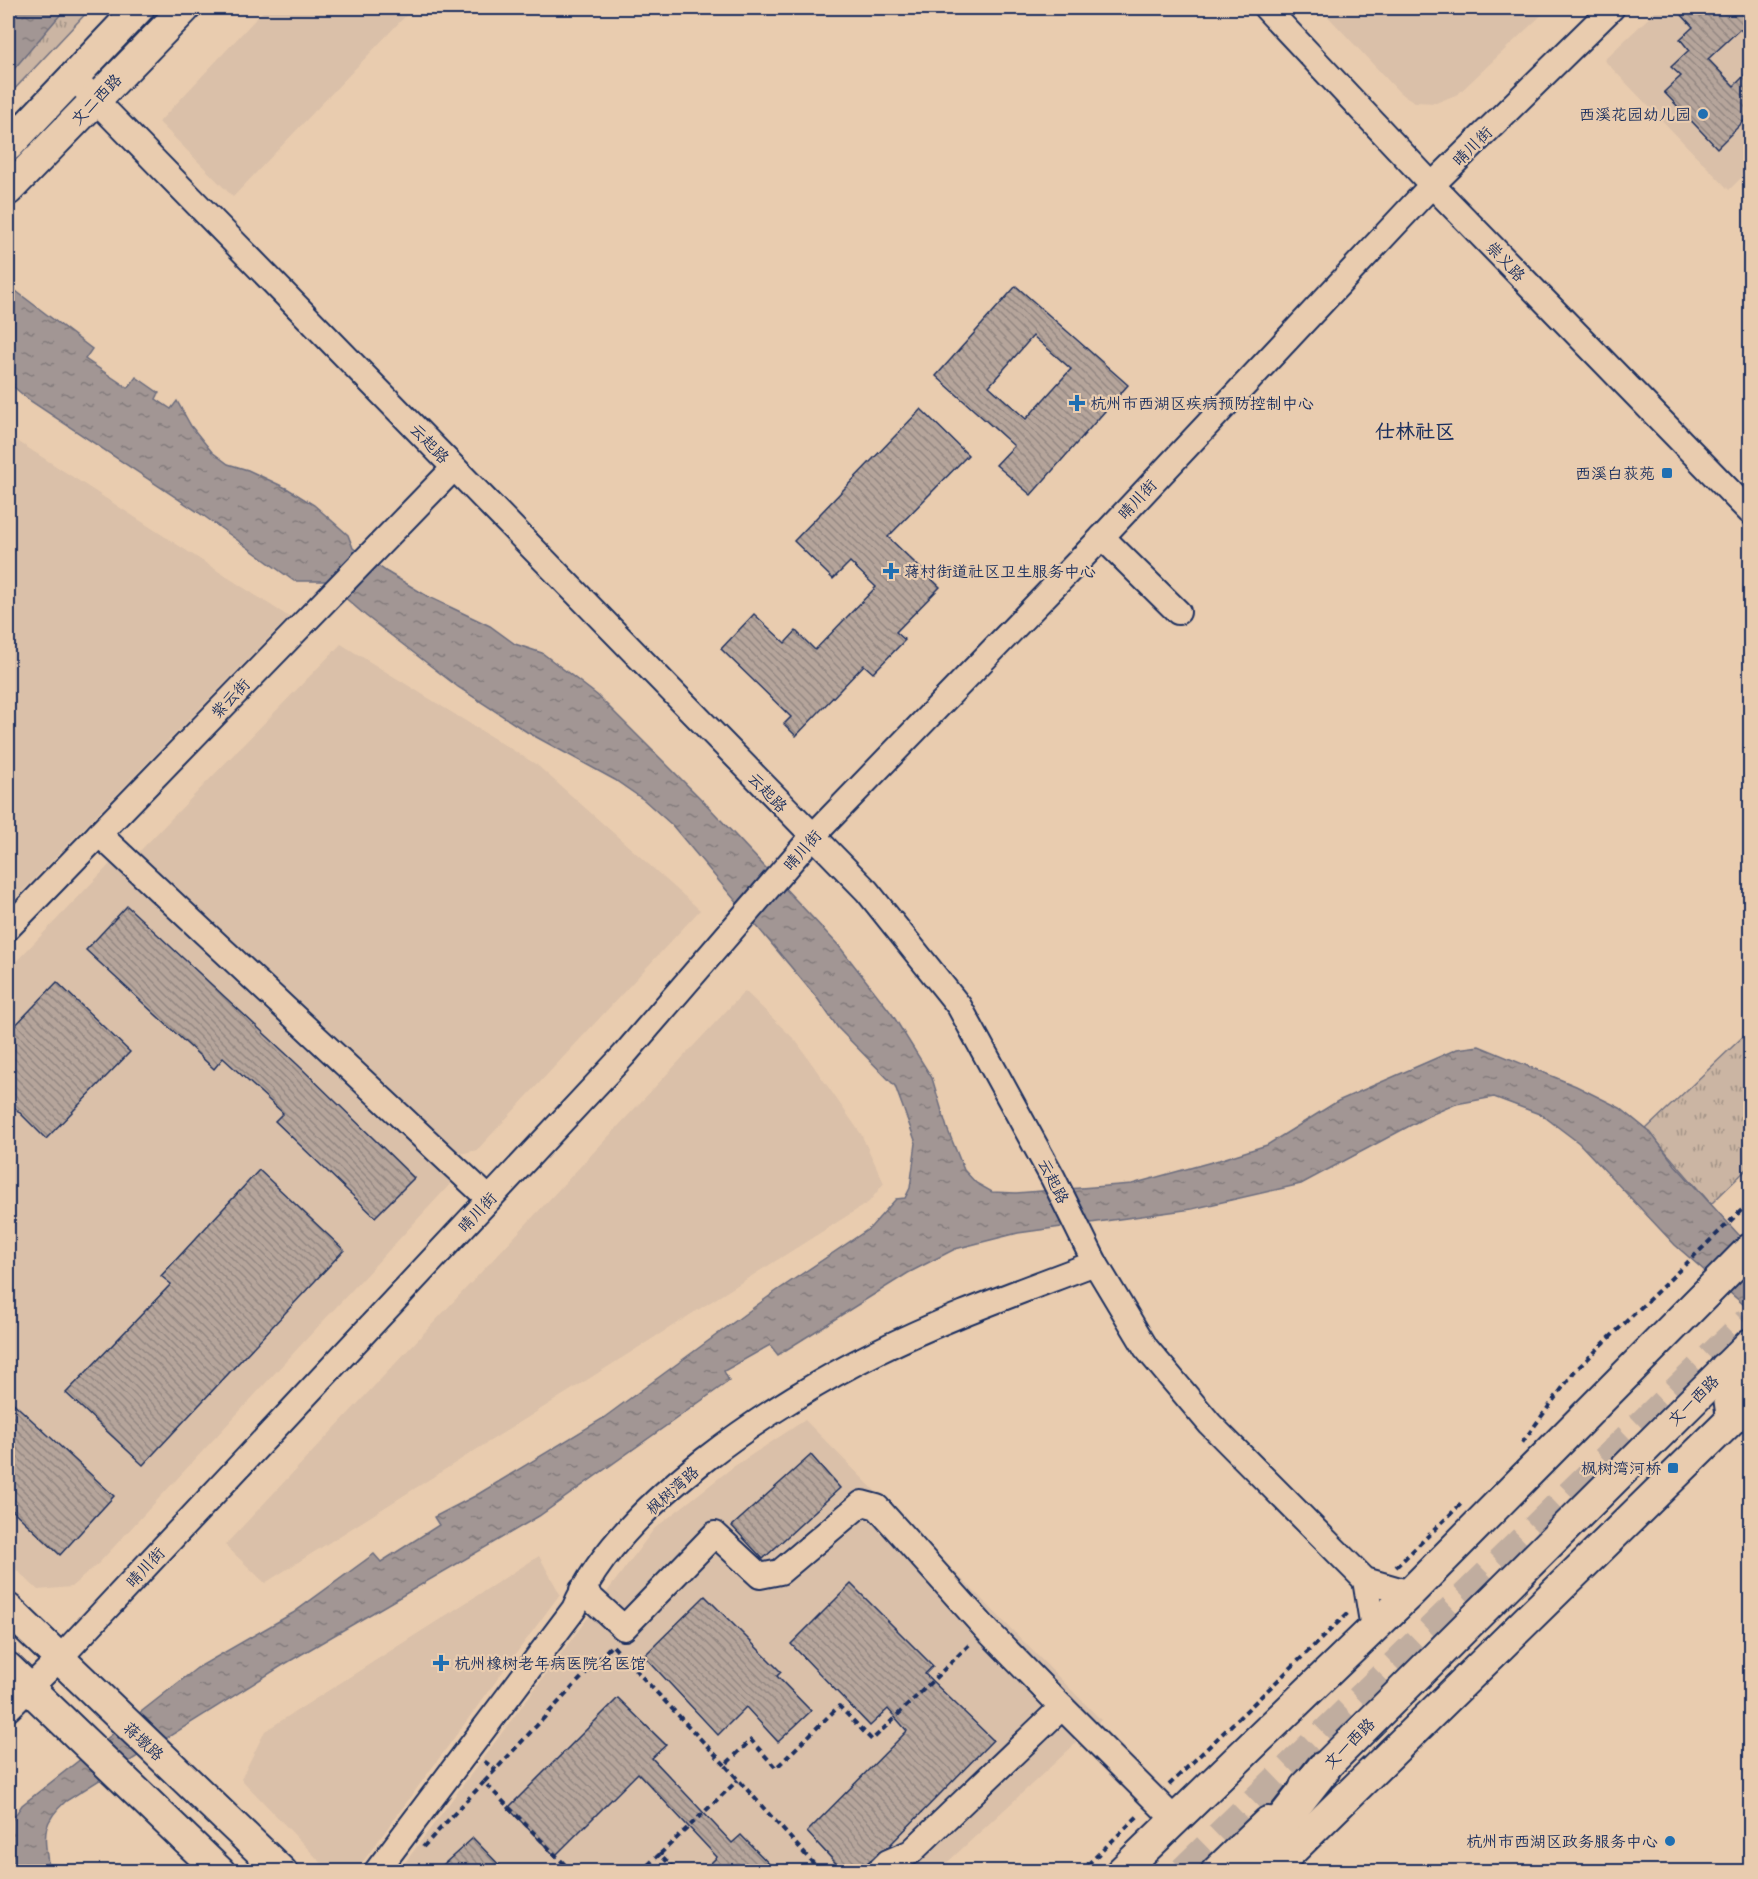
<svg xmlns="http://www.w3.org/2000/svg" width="1758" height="1879" viewBox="0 0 1758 1879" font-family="'Shantell Sans','LXGW WenKai TC',sans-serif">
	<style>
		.built { fill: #dac0a9 }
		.grass { fill: url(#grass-tufts); stroke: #737280; stroke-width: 1.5 }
		.water { fill: url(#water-ripples); stroke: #6c6d7e; stroke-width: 1.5 }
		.building { fill: url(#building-back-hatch); stroke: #1b2f5e; stroke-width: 1.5; fill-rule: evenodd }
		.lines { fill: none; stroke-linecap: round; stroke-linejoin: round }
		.highway-tunnel { stroke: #c0ad9f; stroke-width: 33; stroke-dasharray: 33 16; stroke-linecap: butt }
		.minor-casing { stroke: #1b2f5e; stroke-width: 28 }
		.major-casing { stroke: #1b2f5e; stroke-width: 34 }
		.highway-casing { stroke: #1b2f5e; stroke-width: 38 }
		.path { stroke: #1b2f5e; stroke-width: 4; stroke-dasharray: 6 4.5; stroke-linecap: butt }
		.minor { stroke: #e9ccaf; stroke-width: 24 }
		.major { stroke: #e9ccaf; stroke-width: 30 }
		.highway { stroke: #e9ccaf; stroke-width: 33 }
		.poi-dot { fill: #1f6fb2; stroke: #e9ccaf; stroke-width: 2 }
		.labels { text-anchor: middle; stroke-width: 4.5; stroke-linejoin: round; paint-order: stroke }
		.street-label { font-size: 16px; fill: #1b2f5e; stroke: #e9ccaf }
		.poi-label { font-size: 16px; fill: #1b2f5e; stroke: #e9ccaf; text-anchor: end }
		.quarter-label { font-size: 20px; font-weight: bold; fill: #1b2f5e; stroke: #e9ccaf }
	</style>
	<defs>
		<pattern id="grass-tufts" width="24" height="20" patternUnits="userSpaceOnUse" patternTransform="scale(1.5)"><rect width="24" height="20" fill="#cbb5a3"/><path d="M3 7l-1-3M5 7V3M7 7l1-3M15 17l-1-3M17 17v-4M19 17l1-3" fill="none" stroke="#a49488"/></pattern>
		<pattern id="water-ripples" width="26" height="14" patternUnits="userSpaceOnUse" patternTransform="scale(1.5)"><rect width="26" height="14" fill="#a29694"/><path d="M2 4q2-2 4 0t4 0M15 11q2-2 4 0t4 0" fill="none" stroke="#837b7c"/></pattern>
		<pattern id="building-back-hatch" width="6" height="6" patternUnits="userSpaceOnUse" patternTransform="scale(1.5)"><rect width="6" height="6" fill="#b6a59b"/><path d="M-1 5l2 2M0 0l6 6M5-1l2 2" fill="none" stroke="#938782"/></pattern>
	</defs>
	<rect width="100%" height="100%" fill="#e9ccaf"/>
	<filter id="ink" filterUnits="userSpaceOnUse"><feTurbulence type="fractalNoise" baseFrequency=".0167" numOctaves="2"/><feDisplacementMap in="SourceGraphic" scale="12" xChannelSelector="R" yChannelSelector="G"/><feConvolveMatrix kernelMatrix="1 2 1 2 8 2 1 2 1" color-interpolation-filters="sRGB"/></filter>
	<g filter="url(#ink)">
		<g class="built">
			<polygon points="266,8 413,8 233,197 159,122"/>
			<polygon points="1320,8 1549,8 1458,94 1436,103 1415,102 1400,93"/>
			<polygon points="1659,8 1750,8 1750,169 1729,190 1604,60"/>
			<polygon points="8,435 289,617 8,906"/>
			<polygon points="341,644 537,765 700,910 477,1150 460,1154 136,855"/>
			<polygon points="111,863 127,873 453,1181 99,1563 71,1587 38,1590 8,1562 8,970"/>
			<polygon points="745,991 796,1041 861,1134 884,1183 869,1202 265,1583 225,1545"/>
			<polygon points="805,1420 1101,1720 938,1871 398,1872 654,1529 733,1467"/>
			<polygon points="539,1556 560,1594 356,1871 329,1871 241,1779 265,1731"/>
		</g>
		<g class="grass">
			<polygon points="8,8 91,8 8,96"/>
			<polygon points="1750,1030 1750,1166 1711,1204 1646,1129"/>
		</g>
		<g class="water">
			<polygon points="12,8 66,8 8,76 8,13"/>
			<path d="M8 285 92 349 85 359 128 388 136 377 159 393 156 399 171 409 177 401 191 426 212 452 228 464 248 470 288 489 314 505 348 535 353 548 387 572 427 596 490 626 515 644 542 653 597 695 704 802 839 946 892 1014 932 1078 947 1128 964 1170 976 1183 992 1192 1016 1193 1132 1184 1219 1160 1267 1145 1338 1101 1457 1049 1479 1046 1576 1086 1620 1108 1651 1133 1675 1165 1750 1247V1310L1675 1245 1579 1143 1542 1115 1494 1097 1456 1104 1428 1116 1301 1184 1192 1209 1018 1233 955 1249 908 1273 778 1355 770 1345 724 1371 729 1381 539 1516 283 1665 66 1801C39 1825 45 1837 49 1871L8 1872V1826L22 1805 197 1668 293 1613 374 1554 381 1562 439 1525 434 1517 475 1496 602 1419 775 1292 870 1228 896 1199 905 1198 910 1188 916 1143 895 1086 838 1028 817 998 672 825 644 800 615 780 527 732 458 687 366 616 326 581H294L204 516 29 400 8 382Z"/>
		</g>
		<g class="building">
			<polygon points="1691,8 1750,8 1750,40 1740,29 1708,59 1734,86 1750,70 1750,115 1717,148 1664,92 1681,76 1671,67 1689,50 1680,39 1693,27 1682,15"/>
			<path d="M1016 286 1128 385 1031 495 996 465 1014 446 936 376ZM1033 336 1071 369 1026 419 989 386Z"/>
			<polygon points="921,409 968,455 888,537 940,587 896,632 905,640 873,673 864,665 796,736 784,724 791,717 721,649 754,614 785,643 796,631 815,650 876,587 850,562 833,579 794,541"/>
			<polygon points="127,906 298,1065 414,1178 375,1217 275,1121 283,1113 223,1058 214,1069 86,950"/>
			<polygon points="57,982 130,1052 46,1139 8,1101 8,1033"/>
			<polygon points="259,1170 344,1250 143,1465 66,1393 171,1284 161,1276"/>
			<polygon points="8,1398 114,1496 60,1555 8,1506"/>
			<polygon points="811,1455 840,1488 763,1559 732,1526"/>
			<polygon points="851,1584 933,1666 925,1674 993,1740 888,1847 868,1862 863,1872 844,1872 807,1832 907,1731 888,1709 870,1726 791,1644"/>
			<polygon points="705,1596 781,1672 777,1676 811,1711 778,1742 746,1707 718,1735 644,1656"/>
			<polygon points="618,1698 666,1745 652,1758 732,1843 741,1835 777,1872 702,1872 717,1857 638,1773 555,1856 508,1808"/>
			<polygon points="473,1838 506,1872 435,1872"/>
		</g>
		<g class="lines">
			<polyline class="highway-tunnel" points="1185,1872 1750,1322"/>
			<g class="minor-casing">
				<g id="minor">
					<polyline points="1266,8 1432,185 1750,512"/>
					<polyline points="74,78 867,891 959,1006 1053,1178 1095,1263 1146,1348 1210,1424 1365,1580 1410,1593"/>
					<polyline points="1102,537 1178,612"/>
					<polyline points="99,834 489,1199"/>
					<polyline points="8,928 454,468"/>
					<polyline points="1725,1368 1750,1395"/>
					<polyline points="1365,1580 1373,1628"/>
					<polyline points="582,1590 624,1628 715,1534 760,1576 780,1572 862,1503 877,1507 985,1628 1062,1707 911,1852 888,1862 878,1872"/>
					<polyline points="1062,1707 1175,1820"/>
					<polyline points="8,1709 59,1659 624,1055 812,837 1102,537 1432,185 1612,8"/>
					<path d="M376 1872 574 1609C618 1505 777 1401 877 1352 947 1317 1022 1291 1095 1263"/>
				</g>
			</g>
			<g class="major-casing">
				<g id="major">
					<polyline points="8,146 139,8"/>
					<polyline points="8,190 185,8"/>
					<polyline points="8,1609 282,1872"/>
					<polyline points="8,1668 220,1872"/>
					<polyline points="1305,1787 1750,1344"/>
					<polyline points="1121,1872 1410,1593 1750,1249"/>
					<polyline points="1216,1872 1268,1822"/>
					<polyline points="1270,1872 1732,1419 1725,1368"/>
				</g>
			</g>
			<g class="highway-casing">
				<polyline id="highway" points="1242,1872 1323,1769"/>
			</g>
			<g class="path">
				<polyline points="1522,1443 1574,1372 1750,1202"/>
				<polyline points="1396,1567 1462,1503"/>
				<polyline points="484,1761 496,1770"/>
				<polyline points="1169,1785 1350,1611"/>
				<polyline points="423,1847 484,1782"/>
				<polyline points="660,1854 738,1780"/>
				<polyline points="572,1872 484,1782 612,1645 725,1765"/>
				<polyline points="640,1872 660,1854 677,1872"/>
				<polyline points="821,1872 725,1765 751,1740 776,1768 839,1706 872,1740 971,1643"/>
				<polyline points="1080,1872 1140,1814"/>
			</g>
			<use href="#minor" class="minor"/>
			<use href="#major" class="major"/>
			<use href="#highway" class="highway"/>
		</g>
	</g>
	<g class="poi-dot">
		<circle cx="1703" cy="114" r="6"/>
		<path d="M1074 394h6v6h6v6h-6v6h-6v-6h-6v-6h6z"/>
		<rect x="1661" y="467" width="12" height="12" rx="3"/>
		<path d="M888 562h6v6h6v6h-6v6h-6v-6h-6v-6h6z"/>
		<rect x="1667" y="1462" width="12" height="12" rx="3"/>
		<path d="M438 1654h6v6h6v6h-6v6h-6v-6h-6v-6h6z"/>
		<circle cx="1670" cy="1841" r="6"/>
	</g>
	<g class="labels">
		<g class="street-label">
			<text transform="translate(96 99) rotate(-46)" y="6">文二西路</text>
			<text transform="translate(1472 146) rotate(-45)" y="6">晴川街</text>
			<text transform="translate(1506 261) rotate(46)" y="6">崇义路</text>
			<text transform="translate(430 443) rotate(46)" y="6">云起路</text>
			<text transform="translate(1137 499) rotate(-47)" y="6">晴川街</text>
			<text transform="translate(230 698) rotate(-46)" y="6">紫云街</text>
			<text transform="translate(768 792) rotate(46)" y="6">云起路</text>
			<text transform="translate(802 850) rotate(-49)" y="6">晴川街</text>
			<text transform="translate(1054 1181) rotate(63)" y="6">云起路</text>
			<text transform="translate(477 1212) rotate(-47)" y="6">晴川街</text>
			<text transform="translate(1693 1400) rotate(-45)" y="6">文一西路</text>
			<text transform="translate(672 1490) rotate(-42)" y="6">枫树湾路</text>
			<text transform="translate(145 1567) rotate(-47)" y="6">晴川街</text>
			<text transform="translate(144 1741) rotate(43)" y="6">蒋墩路</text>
			<text transform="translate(1349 1743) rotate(-45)" y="6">文一西路</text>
		</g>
		<g class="poi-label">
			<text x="1691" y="120">西溪花园幼儿园</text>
			<text x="1090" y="409" text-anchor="start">杭州市西湖区疾病预防控制中心</text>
			<text x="1655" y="479">西溪白荻苑</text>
			<text x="904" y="577" text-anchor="start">蒋村街道社区卫生服务中心</text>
			<text x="1661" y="1474">枫树湾河桥</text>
			<text x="454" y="1669" text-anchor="start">杭州橡树老年病医院名医馆</text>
			<text x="1658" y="1847">杭州市西湖区政务服务中心</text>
		</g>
		<g class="quarter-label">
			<text x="1415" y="438">仕林社区</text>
		</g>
	</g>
	<rect width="1758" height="1879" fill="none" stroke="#e9ccaf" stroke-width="30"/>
	<rect x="15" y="15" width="1728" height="1849" fill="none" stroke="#1b2f5e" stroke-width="2" filter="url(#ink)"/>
</svg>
